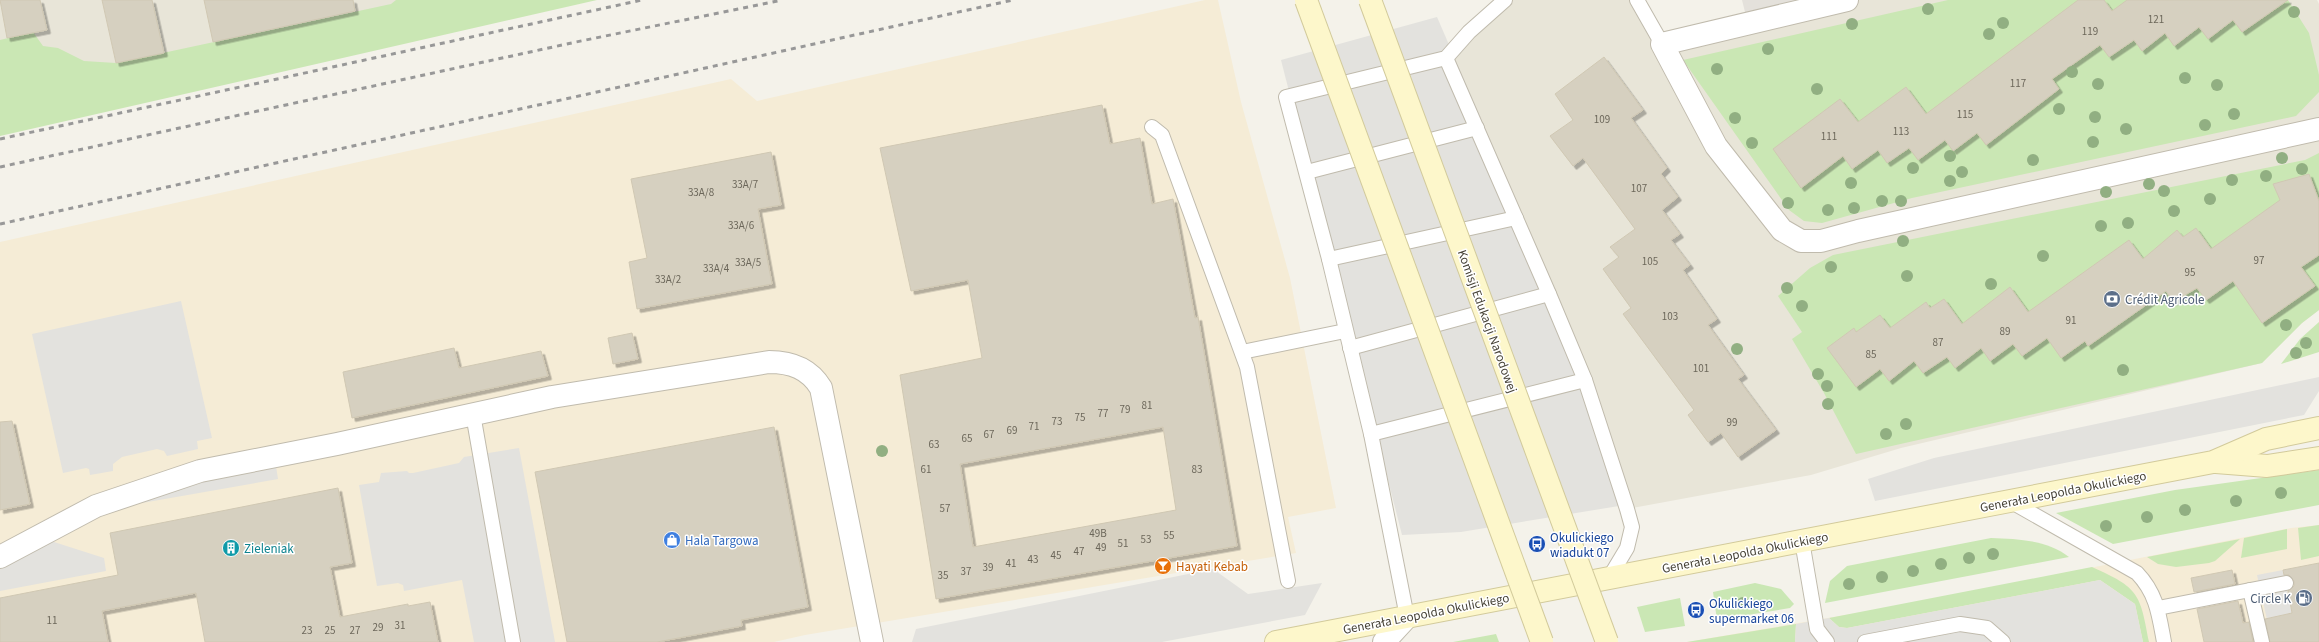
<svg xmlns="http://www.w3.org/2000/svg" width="2319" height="642" viewBox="0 0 2319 642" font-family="'Source Sans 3',sans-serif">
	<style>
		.residential { fill: #e8e5d8 }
		.commercial { fill: #f5ecd6 }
		.industrial { fill: #e4e1db }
		.green { fill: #cae7b4 }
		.parking { fill: #e3e2de }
		.building { fill: #d6d0c0; stroke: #d0c8b3; fill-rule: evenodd; filter: url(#shadow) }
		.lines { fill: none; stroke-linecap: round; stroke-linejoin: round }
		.lane-casing { stroke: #c0bbad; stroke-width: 16 }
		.street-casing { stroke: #c0bbad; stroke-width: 24 }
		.secondary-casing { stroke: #d2ca9b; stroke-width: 24 }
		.lane { stroke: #fff; stroke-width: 14 }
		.street { stroke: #fff; stroke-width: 22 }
		.secondary { stroke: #fdf7cb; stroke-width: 22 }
		.rail { stroke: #989898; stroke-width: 3; stroke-dasharray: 5 5; stroke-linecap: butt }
		.secondary-bridge-casing { stroke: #d2ca9b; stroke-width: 24; stroke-linecap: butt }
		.secondary-bridge { stroke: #fdf7cb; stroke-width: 22 }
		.tree { fill: #91af82 }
		.labels { text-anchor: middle; stroke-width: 3; stroke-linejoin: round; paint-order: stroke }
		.number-label { font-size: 11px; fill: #6c675a }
		.service-label { font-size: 13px; fill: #4e5e75; stroke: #fff; text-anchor: start }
		.street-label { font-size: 13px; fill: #484438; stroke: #fff }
		.transit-label { font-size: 13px; fill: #164399; stroke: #fff; text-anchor: start }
		.shop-label { font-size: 13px; fill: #366cbe; stroke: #fff; text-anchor: start }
		.culture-label { font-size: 13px; fill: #0d838f; stroke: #fff; text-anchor: start }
		.food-label { font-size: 13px; fill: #c56008; stroke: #fff; text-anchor: start }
	</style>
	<defs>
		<filter id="shadow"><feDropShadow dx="3.5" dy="3.5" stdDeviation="0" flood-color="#0004"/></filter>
	</defs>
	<rect width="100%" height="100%" fill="#f4f2ea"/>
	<g class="residential">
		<polygon points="0,0 511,0 35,100 0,69"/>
		<polygon points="1505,0 1637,0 1662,44 1847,0 2317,0 2319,4 2319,310 2302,323 2262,363 1901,448 1811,475 1627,509 1446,58"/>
	</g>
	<g class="commercial">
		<polygon points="1205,0 1218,0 1241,102 1290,278 1336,508 1288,517 1296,553 805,635 774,642 0,642 0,242 731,79 757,101"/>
		<polygon points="2319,525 2319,642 1687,642 1898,606 2291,528"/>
	</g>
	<polygon class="industrial" points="1742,0 1815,0 1746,16"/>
	<g class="green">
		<polygon points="396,0 597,0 0,136 0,40 33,32 43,46 58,48 84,61 116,63 391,4"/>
		<polygon points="1948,0 2288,0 2309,33 2319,75 2319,92 2296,116 1912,198 1822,223 1804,221 1789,210 1683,60"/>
		<polygon points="2319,153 2319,310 2302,323 2262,363 1856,454 1824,393 1792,339 1802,332 1778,296 1810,268 1833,255 2305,160"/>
		<polygon points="2319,322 2319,352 2281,364 2300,339"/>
		<polygon points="2319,470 2319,505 2113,544 2056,513 2175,490"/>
		<polygon points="2319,525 2319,556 2301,560 2298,528"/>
		<polygon points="2287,529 2287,549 2241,558 2244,538"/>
		<path d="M1991 538C2019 539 2047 540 2069 557L1825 603 1830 581 1847 566Z"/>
		<polygon points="2240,539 2215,561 2209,563 2176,567 2158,564 2147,557"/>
		<path d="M2092 567C2139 588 2140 593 2149 642H2143L2135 604 2100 580 1847 628 1839 627 1829 618Z"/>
		<polygon points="1755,583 1781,589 1794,604 1790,608 1717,620 1713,592"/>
		<polygon points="1680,598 1685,626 1645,632 1637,607"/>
		<polygon points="1796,624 1795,642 1687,642"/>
		<polygon points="1496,634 1499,642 1453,642"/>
	</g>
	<g class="parking">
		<polygon points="1437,17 1557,294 1590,378 1631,504 1461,532 1402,535 1281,60"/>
		<polygon points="181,301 212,438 197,441 198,449 167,456 164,451 157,449 122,457 113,464 113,471 90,475 89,469 86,468 63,473 32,334"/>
		<polygon points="2319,377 2319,391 2304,415 1875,501 1868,479 1934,458"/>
		<polygon points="519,448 555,642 474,642 462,580 404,591 403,585 398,583 377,586 359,485 379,482 381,473 407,471 409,473 413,473 459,463 464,457"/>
		<polygon points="276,466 278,479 142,503 190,484"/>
		<polygon points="45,522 54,542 104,558 106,571 0,591 0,544"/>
		<polygon points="1213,569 1248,594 1322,583 1305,615 1162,642 912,642 916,629"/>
		<polygon points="2283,570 2298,642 2272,642 2257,575"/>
		<polygon points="2100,580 2135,604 2143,642 1795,642 1796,624 1829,618 1839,627 1847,628"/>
	</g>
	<g class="building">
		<polygon points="0,0 40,0 47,30 7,38"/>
		<polygon points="102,0 152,0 164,53 116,63"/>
		<polygon points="204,0 353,0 355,11 213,42"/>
		<polygon points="2078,0 2104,0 2112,11 2127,0 2288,0 2242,32 2233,20 2208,39 2199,27 2174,46 2165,33 2142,51 2134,40 2109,57 2100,45 2052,79 2059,89 1986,145 1977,133 1953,151 1945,140 1918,160 1909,148 1887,163 1878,150 1852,169 1843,156 1801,188 1773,149 1840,99 1858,122 1906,87 1926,114"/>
		<polygon points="1604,57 1643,110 1631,118 1667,168 1661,174 1678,197 1662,210 1680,234 1671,240 1690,265 1683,270 1717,319 1708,325 1744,375 1738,379 1776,430 1738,457 1721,433 1708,442 1688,415 1694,410 1623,314 1631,308 1603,269 1619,257 1610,247 1635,229 1583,158 1573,166 1550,136 1573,120 1555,94"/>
		<path d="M1102 105 1110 144 1140 138 1152 204 1173 199 1195 318 1198 317 1237 546 936 599 900 375 982 358 968 280 911 291 880 148ZM1163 427 1176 510 973 547 960 464Z"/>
		<polygon points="771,152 781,205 758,209 772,284 637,309 629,262 647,258 631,179"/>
		<polygon points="2309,174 2319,201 2319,255 2301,267 2315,286 2262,323 2233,281 2206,300 2197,288 2173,302 2166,291 2088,346 2085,341 2061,358 2047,338 2022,356 2013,344 1990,361 1981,348 1955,368 1947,357 1923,373 1914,361 1889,381 1880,369 1856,387 1827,348 1854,328 1856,332 1880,315 1890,328 1926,302 1930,308 1944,299 1962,324 2010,287 2028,312 2129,240 2143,259 2177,230 2183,237 2196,228 2211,249 2280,200 2273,184"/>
		<polygon points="632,333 638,359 613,364 608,338"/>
		<polygon points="454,348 459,368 541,351 548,376 352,418 343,372"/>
		<polygon points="12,421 30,504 0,510 0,422"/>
		<polygon points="774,427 808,607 741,620 742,626 657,642 567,642 535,472"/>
		<polygon points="338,488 352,563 330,567 340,617 408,604 408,606 430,602 438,642 205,642 196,593 102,611 108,642 0,642 0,598 118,575 110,533"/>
		<polygon points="2319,563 2319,642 2270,642 2265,619 2292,613 2288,591 2294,586 2294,581 2289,575 2284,575 2283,570"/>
		<polygon points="2232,570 2235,584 2194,592 2191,578"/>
		<polygon points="2238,601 2243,623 2249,622 2253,642 2204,642 2197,609"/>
	</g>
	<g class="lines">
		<g class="lane-casing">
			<g id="lane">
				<polyline points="1637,0 1662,44"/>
				<polyline points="1446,58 1549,294 1585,380 1627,509 1632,527 1627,548 1609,578"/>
				<polyline points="1152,127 1162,135 1247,367 1288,581"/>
				<polyline points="1307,172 1477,128"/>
				<polyline points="1329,259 1516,218"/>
				<polyline points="1350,348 1549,294"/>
				<polyline points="1242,352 1345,331"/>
				<polyline points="473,414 513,642"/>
				<polyline points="1371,434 1585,380"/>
				<path d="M2010 501 2137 573C2157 594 2159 615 2164 642"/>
				<polyline points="1802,541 1817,629 1827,642"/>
				<polyline points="2250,590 2262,642"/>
				<polyline points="2158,608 2286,583"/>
				<polyline points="1407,617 1371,434 1329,259 1286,97 1446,58 1469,32 1505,0"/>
				<polyline points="1865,642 1960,624 1987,628 2003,642"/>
			</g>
		</g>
		<g class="street-casing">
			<g id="street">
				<polyline points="1847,0 1662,44 1716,146 1782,230 1801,241 1821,241 1858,231 2319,129"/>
				<path d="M0 557 96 506 200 471 337 444 552 397 769 362C791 362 809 368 821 388L872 642"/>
				<polyline points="1384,642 1407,617"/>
			</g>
		</g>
		<g class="secondary-casing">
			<g id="secondary">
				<polyline points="2216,462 2267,466 2319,458"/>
				<polyline points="1276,642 2213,462 2266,439 2319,428"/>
			</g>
		</g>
		<use href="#lane" class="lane"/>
		<use href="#street" class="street"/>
		<use href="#secondary" class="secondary"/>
		<g class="rail">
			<polyline points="0,139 642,0"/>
			<polyline points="0,167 576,42 782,0"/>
			<polyline points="0,224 1013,0"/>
		</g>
		<g class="secondary-bridge-casing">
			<g id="secondary-bridge">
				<polyline points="1306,0 1542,642"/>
				<polyline points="1370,0 1607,642"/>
			</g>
		</g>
		<use href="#secondary-bridge" class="secondary-bridge"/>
	</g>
	<g class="tree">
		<circle cx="1928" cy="9" r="6"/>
		<circle cx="2294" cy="12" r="6"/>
		<circle cx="2003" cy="23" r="6"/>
		<circle cx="1852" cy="24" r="6"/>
		<circle cx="1989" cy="34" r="6"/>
		<circle cx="1768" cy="49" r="6"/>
		<circle cx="1717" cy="69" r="6"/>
		<circle cx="2072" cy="72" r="6"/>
		<circle cx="2185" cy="78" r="6"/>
		<circle cx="2098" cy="84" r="6"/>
		<circle cx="2217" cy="85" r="6"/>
		<circle cx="1817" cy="89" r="6"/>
		<circle cx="2059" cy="109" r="6"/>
		<circle cx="2234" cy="114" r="6"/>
		<circle cx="2095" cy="117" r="6"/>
		<circle cx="1735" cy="118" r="6"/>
		<circle cx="2205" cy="125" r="6"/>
		<circle cx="2126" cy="129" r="6"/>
		<circle cx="2093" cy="142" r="6"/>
		<circle cx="1752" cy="143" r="6"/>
		<circle cx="1950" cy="156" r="6"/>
		<circle cx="2282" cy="158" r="6"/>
		<circle cx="2033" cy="160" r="6"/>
		<circle cx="1913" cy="168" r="6"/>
		<circle cx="2302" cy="169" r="6"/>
		<circle cx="1962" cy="172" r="6"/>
		<circle cx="2266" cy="176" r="6"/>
		<circle cx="2232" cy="180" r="6"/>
		<circle cx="1950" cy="181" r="6"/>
		<circle cx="1851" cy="183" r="6"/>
		<circle cx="2149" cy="184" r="6"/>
		<circle cx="2164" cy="191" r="6"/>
		<circle cx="2106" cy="192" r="6"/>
		<circle cx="2210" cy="199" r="6"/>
		<circle cx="1882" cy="201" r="6"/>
		<circle cx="1901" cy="201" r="6"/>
		<circle cx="1788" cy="203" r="6"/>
		<circle cx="1854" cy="208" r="6"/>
		<circle cx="1828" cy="210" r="6"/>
		<circle cx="2174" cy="211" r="6"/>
		<circle cx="2128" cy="223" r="6"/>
		<circle cx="2101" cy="226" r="6"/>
		<circle cx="1903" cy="241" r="6"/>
		<circle cx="2043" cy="256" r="6"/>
		<circle cx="1831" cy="267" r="6"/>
		<circle cx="1907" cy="276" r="6"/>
		<circle cx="1991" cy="284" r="6"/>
		<circle cx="1787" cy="288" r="6"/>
		<circle cx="1802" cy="306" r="6"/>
		<circle cx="2286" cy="325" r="6"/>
		<circle cx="2306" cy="343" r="6"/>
		<circle cx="1737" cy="349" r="6"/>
		<circle cx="2296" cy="353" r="6"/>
		<circle cx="2123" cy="370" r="6"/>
		<circle cx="1818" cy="374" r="6"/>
		<circle cx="1827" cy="386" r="6"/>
		<circle cx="1828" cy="404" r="6"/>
		<circle cx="1906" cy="424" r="6"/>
		<circle cx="1886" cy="434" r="6"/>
		<circle cx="882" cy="451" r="6"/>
		<circle cx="2281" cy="493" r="6"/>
		<circle cx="2236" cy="501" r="6"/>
		<circle cx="2185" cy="510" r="6"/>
		<circle cx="2147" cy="517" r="6"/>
		<circle cx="2106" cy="526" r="6"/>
		<circle cx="1993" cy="554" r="6"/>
		<circle cx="1969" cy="558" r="6"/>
		<circle cx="1941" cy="564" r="6"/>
		<circle cx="1913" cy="571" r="6"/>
		<circle cx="1882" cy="577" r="6"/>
		<circle cx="1849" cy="584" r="6"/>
		<circle cx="1743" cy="603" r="6"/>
	</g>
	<defs>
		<g id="bank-disc" transform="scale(0.9)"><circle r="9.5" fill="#5c6f8a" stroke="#fff"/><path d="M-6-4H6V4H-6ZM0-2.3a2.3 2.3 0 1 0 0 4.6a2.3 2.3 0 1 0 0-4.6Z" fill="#fff"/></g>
		<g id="shop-disc" transform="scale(0.9)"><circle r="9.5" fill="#3f7fe0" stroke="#fff"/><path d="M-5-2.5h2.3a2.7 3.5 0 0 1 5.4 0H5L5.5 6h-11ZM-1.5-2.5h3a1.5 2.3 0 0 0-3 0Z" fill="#fff"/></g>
		<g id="bus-disc" transform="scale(0.9)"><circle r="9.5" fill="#1a4fb4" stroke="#fff"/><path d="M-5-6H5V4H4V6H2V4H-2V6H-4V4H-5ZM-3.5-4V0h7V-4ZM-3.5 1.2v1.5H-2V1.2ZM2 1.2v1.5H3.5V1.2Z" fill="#fff"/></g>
		<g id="building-disc" transform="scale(0.9)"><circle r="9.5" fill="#0f9aa8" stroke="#fff"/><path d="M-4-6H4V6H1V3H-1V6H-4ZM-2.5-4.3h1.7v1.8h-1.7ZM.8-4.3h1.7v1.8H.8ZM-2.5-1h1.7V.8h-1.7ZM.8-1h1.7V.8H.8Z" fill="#fff"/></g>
		<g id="bar-disc" transform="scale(0.9)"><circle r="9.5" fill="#e8710a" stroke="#fff"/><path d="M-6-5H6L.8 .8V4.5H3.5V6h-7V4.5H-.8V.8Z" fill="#fff"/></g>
		<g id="fuel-disc" transform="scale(0.9)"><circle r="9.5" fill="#5c6f8a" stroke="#fff"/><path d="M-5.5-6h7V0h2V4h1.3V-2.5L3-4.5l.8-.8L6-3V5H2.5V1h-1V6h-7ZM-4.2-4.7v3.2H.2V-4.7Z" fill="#fff"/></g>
	</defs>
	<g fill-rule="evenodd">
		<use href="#bank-disc" x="2112" y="299"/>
		<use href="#shop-disc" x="672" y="540"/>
		<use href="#bus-disc" x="1537" y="544"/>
		<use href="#building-disc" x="231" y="548"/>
		<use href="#bar-disc" x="1163" y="566"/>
		<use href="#fuel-disc" x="2304" y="598"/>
		<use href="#bus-disc" x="1696" y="610"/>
	</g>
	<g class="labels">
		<g class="number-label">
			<text x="2156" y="23">121</text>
			<text x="2090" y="35">119</text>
			<text x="2018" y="87">117</text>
			<text x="1965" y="118">115</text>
			<text x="1602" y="123">109</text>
			<text x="1901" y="135">113</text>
			<text x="1829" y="140">111</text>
			<text x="745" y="188">33A/7</text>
			<text x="1639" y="192">107</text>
			<text x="701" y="196">33A/8</text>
			<text x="741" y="229">33A/6</text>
			<text x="2259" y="264">97</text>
			<text x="1650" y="265">105</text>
			<text x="748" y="266">33A/5</text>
			<text x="716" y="272">33A/4</text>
			<text x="2190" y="276">95</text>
			<text x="668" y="283">33A/2</text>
			<text x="1670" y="320">103</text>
			<text x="2071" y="324">91</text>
			<text x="2005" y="335">89</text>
			<text x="1938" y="346">87</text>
			<text x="1871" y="358">85</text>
			<text x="1701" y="372">101</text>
			<text x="1147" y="409">81</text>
			<text x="1125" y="413">79</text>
			<text x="1103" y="417">77</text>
			<text x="1080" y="421">75</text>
			<text x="1057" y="425">73</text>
			<text x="1732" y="426">99</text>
			<text x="1034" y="430">71</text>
			<text x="1012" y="434">69</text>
			<text x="989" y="438">67</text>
			<text x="967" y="442">65</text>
			<text x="934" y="448">63</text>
			<text x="926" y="473">61</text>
			<text x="1197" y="473">83</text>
			<text x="945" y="512">57</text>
			<text x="1098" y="537">49B</text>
			<text x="1169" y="539">55</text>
			<text x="1146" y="543">53</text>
			<text x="1123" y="547">51</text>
			<text x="1101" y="551">49</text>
			<text x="1079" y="555">47</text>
			<text x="1056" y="559">45</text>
			<text x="1033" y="563">43</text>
			<text x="1011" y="567">41</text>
			<text x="988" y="571">39</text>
			<text x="966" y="575">37</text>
			<text x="943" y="579">35</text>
			<text x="52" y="624">11</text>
			<text x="400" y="629">31</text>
			<text x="378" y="631">29</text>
			<text x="307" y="634">23</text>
			<text x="330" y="634">25</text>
			<text x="355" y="634">27</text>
		</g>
		<g class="service-label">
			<text x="2125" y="304">Crédit Agricole</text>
			<text x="2291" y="603" text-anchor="end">Circle K</text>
		</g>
		<g class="street-label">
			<text transform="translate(1488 321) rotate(70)" y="5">Komisji Edukacji Narodowej</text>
			<text transform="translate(2063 491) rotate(-11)" y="5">Generała Leopolda Okulickiego</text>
			<text transform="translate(1745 552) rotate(-11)" y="5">Generała Leopolda Okulickiego</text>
			<text transform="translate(1426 613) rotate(-11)" y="5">Generała Leopolda Okulickiego</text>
		</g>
		<g class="transit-label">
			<text x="1550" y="542">Okulickiego<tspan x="1550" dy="15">wiadukt 07</tspan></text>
			<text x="1709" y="608">Okulickiego<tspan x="1709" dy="15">supermarket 06</tspan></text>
		</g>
		<g class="shop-label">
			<text x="685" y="545">Hala Targowa</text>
		</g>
		<g class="culture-label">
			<text x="244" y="553">Zieleniak</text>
		</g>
		<g class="food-label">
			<text x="1176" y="571">Hayati Kebab</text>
		</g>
	</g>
</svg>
